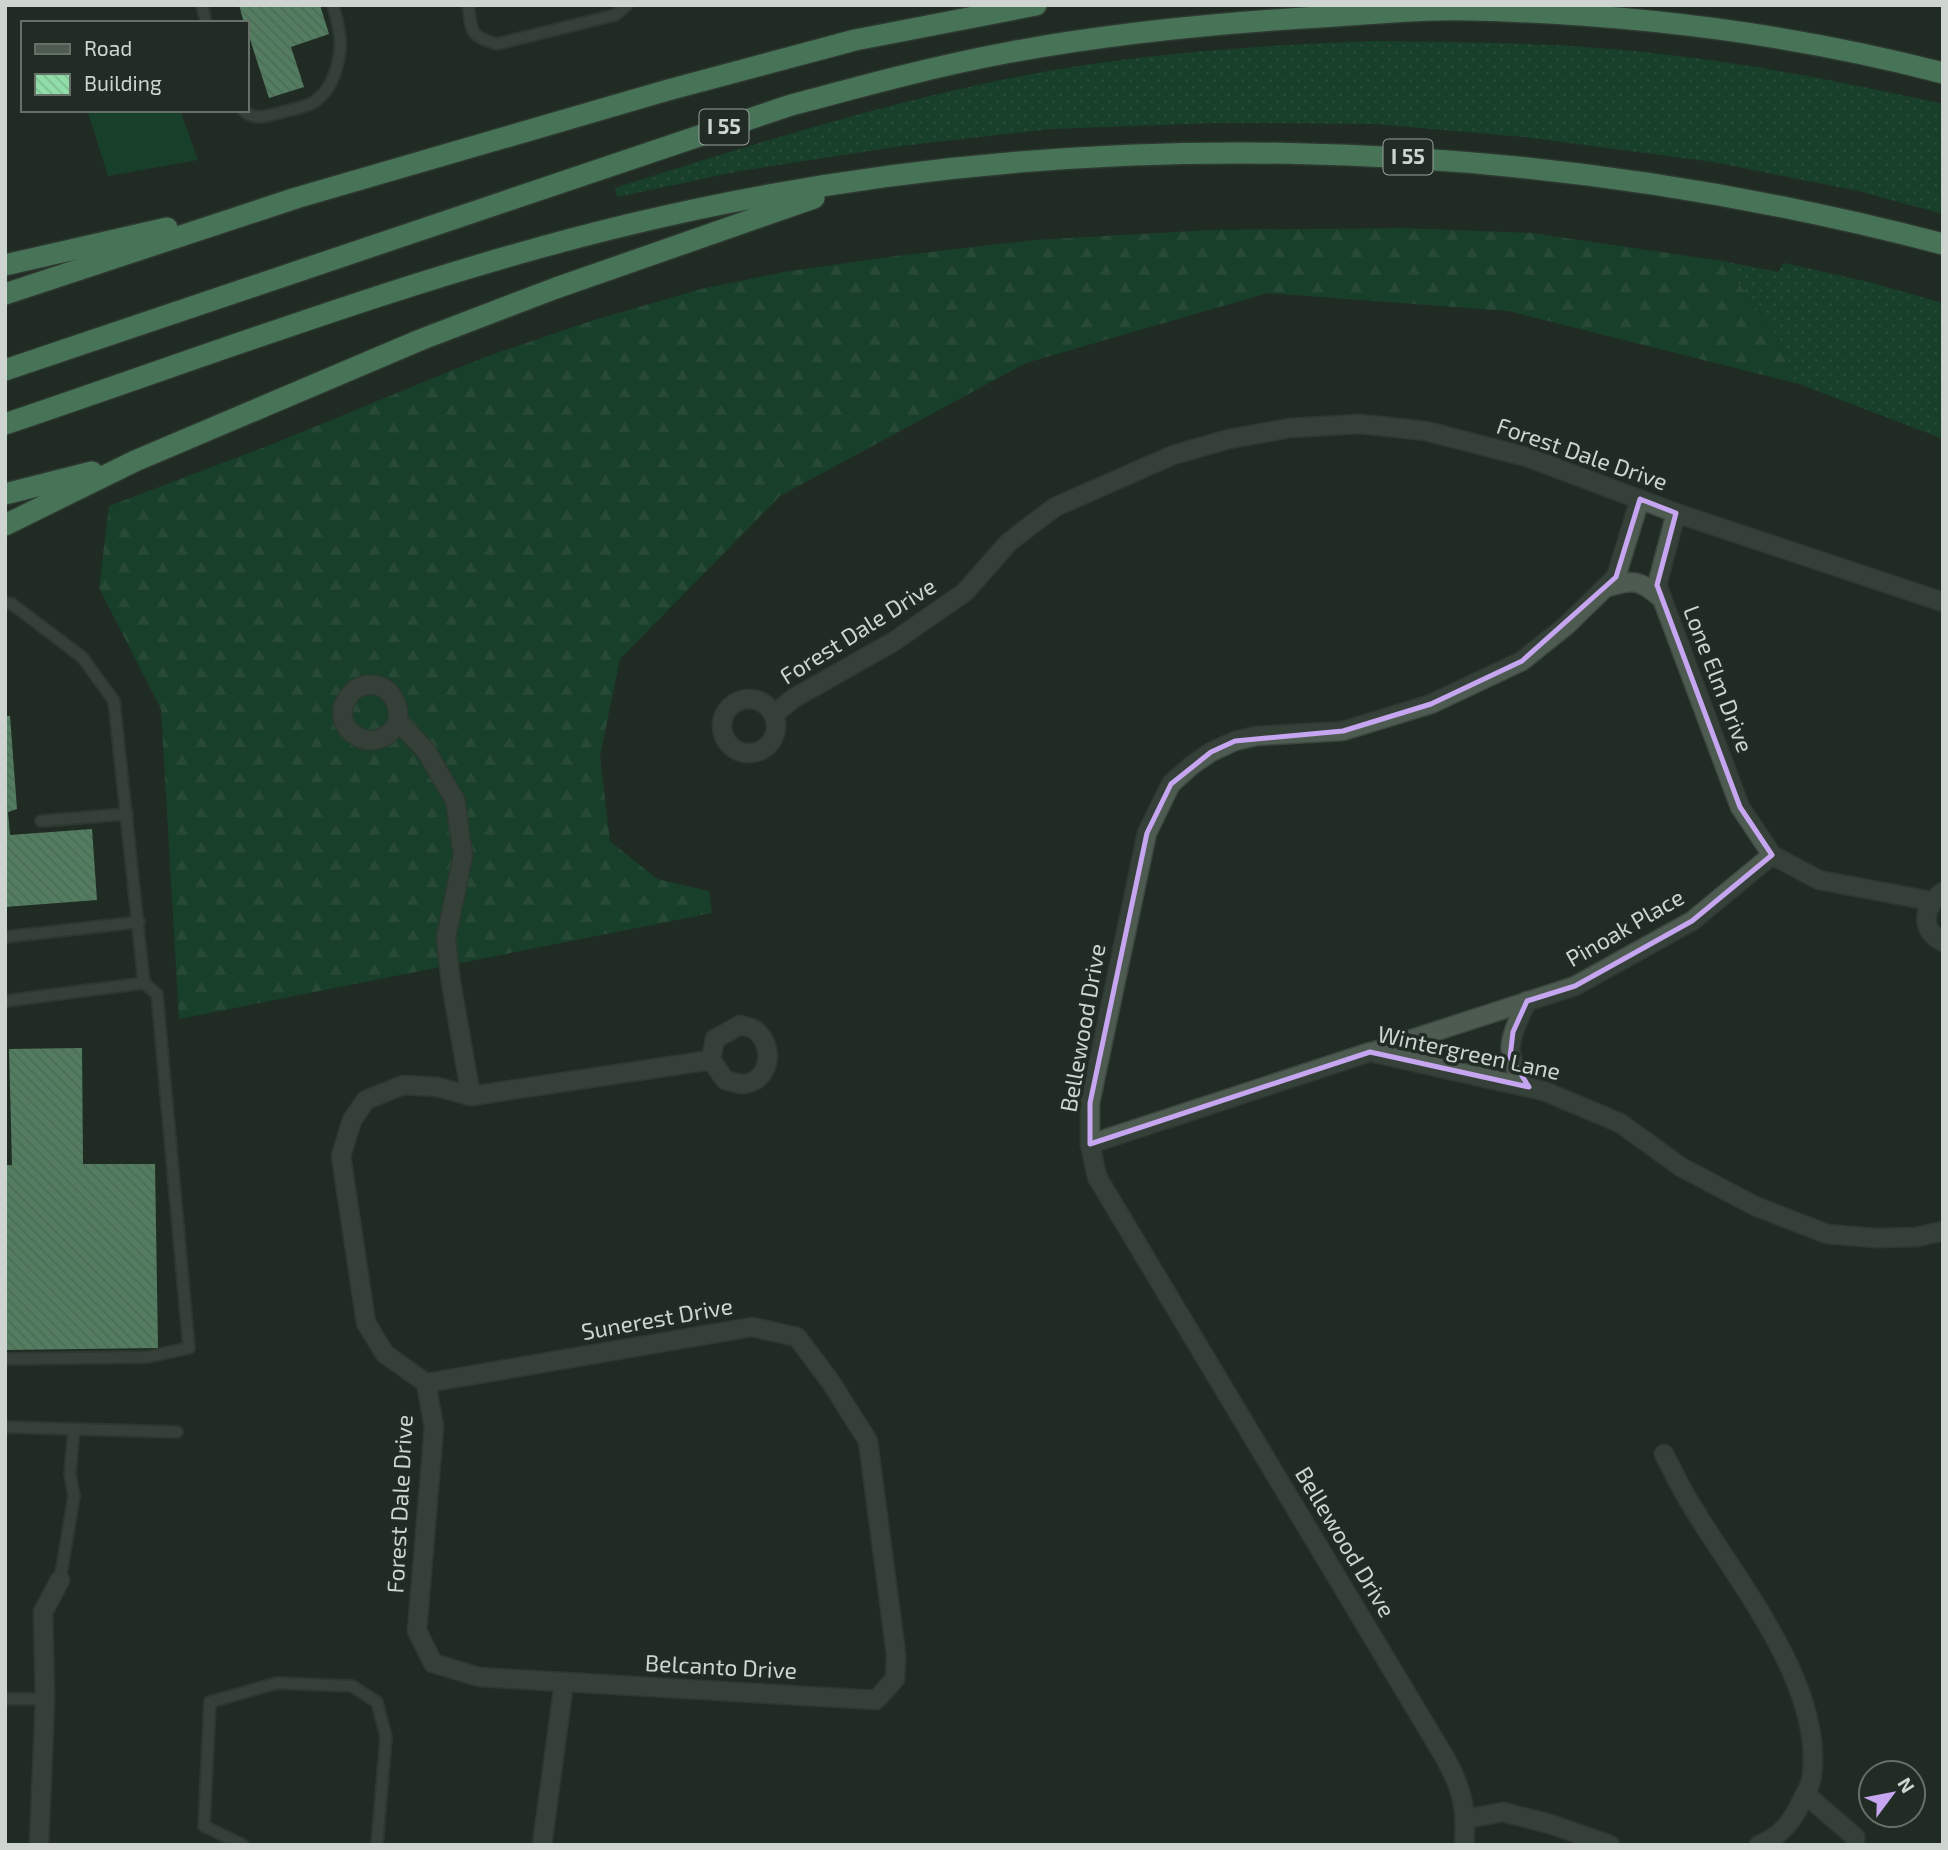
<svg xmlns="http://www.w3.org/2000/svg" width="1948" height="1850" viewBox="0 0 1948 1850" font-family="'Exo 2',sans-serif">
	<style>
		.grass { fill: url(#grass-dots) }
		.forest { fill: url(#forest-firs) }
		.park { fill: #0e5730 }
		.building { fill: url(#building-back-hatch) }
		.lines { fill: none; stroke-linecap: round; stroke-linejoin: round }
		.service-casing { stroke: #3c4740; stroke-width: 14 }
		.minor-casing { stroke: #3c4740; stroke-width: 21 }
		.motorway-casing { stroke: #3c4740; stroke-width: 24 }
		.service { stroke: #4e5b51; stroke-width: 10 }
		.minor { stroke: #4e5b51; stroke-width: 18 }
		.motorway { stroke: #77cb94; stroke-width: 21 }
		.marked { fill: none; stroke: #c6a6f0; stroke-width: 5; stroke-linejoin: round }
		.labels { text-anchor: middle; stroke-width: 7; stroke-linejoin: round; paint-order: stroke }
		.shield { fill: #202c24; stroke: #9aa29c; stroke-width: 2 }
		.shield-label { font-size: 21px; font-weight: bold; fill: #ced5d0 }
		.street-label { font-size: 23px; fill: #ced5d0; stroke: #202c24 }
	</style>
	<defs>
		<pattern id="grass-dots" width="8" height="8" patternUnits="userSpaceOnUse" patternTransform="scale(1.75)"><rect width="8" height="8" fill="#0e5730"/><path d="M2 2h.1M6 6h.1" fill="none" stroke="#306e4d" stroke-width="1.8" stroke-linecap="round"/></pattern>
		<pattern id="forest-firs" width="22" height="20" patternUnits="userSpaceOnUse" patternTransform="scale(1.75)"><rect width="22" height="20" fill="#0e5730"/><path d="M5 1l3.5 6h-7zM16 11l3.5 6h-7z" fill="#306e4d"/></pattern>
		<pattern id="building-back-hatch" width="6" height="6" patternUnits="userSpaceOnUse" patternTransform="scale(1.75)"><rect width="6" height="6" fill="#91dda9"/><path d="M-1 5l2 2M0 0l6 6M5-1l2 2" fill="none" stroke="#80be94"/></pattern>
	</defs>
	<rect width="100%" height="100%" fill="#202c24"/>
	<g class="grass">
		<path d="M1371 41C1451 42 1531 42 1611 49 1723 58 1834 80 1943 104V214L1858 191 1713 162 1524 137 1374 124 1218 123 1052 129 902 146 740 171 617 197 615 188C738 149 861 110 987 83 1113 55 1242 46 1371 41Z"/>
		<polygon points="1722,261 1778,272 1784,263 1873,283 1943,303 1943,439 1799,384 1774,332"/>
	</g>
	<polygon class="forest" points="1402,228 1532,233 1722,261 1774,332 1799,384 1508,311 1268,293 1026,363 780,496 620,659 600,756 610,841 657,879 709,891 712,913 179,1019 161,709 99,588 109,506 270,445 485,357 594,320 701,289 784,272 888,257 1033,240 1211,230"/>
	<polygon class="park" points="87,110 180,110 198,160 108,176"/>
	<g class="building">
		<polygon points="239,5 320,5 329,34 291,47 304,87 269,98 247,30 247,23 244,23"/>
		<polygon points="5,716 10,716 17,809 8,812 10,835 92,829 97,900 5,907"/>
		<polygon points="82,1048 83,1164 155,1164 158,1348 5,1350 5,1165 12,1165 9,1049"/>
	</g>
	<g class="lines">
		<g class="service-casing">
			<g id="service">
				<polyline points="202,5 206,23"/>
				<path d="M468 5C472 32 469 36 497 44L615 15 627 5"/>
				<path d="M243 110C254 121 265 116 279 113 289 110 301 108 310 104 332 94 342 60 340 37 339 27 336 16 333 5"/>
				<polyline points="5,603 12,604 82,657 114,701 144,983"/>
				<polyline points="41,821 127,814"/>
				<polyline points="5,937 139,922"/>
				<polyline points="5,1001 144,983 157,994 189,1348 147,1357 5,1359"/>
				<polyline points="5,1427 177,1432"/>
				<polyline points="60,1580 74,1496 70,1474 74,1429"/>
				<polyline points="5,1699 45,1699"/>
				<polyline points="243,1845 204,1826 210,1702 277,1683 352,1686 377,1702 386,1737 377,1845"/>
			</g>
		</g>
		<g class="minor-casing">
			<g id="minor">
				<polyline points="1676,513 1657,585 1740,807 1772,855 1819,880 1931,901"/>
				<path d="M1604 588C1633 580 1638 578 1661 598"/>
				<circle cx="749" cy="726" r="27"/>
				<polyline points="773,715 794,698 893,642 965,592 1009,542 1055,507 1173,455 1229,439 1290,428 1360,424 1426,431 1527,457 1676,513 1943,602"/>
				<path d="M398 721C378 763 324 728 349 696 353 690 360 686 367 685 389 683 400 702 398 721L426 751 455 800 463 855 446 938 451 983 471 1096"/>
				<path d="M1943 892C1924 906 1918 929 1943 942"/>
				<path d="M1527 1001C1510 1039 1500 1053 1529 1087"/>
				<path d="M740 1025C745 1027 751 1027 755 1030 776 1046 770 1083 742 1084 737 1084 730 1081 725 1080L711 1060 715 1039Z"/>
				<polyline points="1372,1052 1575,986 1692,921 1772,855"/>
				<polyline points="1090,1144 1370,1052 1544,1091 1620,1123 1681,1167 1755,1206 1827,1234 1876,1238 1917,1237 1943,1231"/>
				<polyline points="426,1383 752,1327 797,1337 830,1381 868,1441 896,1654 895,1679 876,1700 479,1677 433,1663 417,1631 434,1427 426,1383 385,1354 366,1323 341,1156 352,1120 366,1100 403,1085 437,1087 471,1096 711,1060"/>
				<path d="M1664 1454C1674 1473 1683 1493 1695 1511 1740 1585 1823 1685 1812 1776 1811 1784 1806 1793 1802 1800 1793 1821 1781 1836 1759 1845"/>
				<polyline points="1805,1794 1855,1837 1855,1845"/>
				<polyline points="1466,1819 1503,1812 1550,1824 1610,1845"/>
				<polyline points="39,1845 45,1699 43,1612 60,1580"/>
				<polyline points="542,1845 564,1683"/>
				<path d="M1464 1845C1467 1808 1462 1788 1444 1756L1097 1177 1090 1144V1103L1147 833 1171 784 1191 766 1211 752 1235 741 1256 736 1343 731 1431 704 1522 661 1567 625 1616 577 1640 499"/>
			</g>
		</g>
		<g class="motorway-casing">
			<g id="motorway">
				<polyline points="5,265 167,228"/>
				<polyline points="5,294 296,198 668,90 855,40 1036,5"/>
				<path d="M5 370 788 106C862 86 935 66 1011 52 1119 32 1228 22 1337 16 1382 13 1428 8 1472 10 1630 14 1790 33 1943 73"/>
				<path d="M5 424C213 354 418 275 631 224 1062 121 1515 132 1943 244"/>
				<polyline points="5,494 92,472"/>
				<polyline points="5,525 135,461 420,340 556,288 814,198"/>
			</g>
		</g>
		<use href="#service" class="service"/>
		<use href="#minor" class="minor"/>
		<use href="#motorway" class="motorway"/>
	</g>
	<path d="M0 0H1948V1850H0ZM1640 499 1676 513 1657 585 1740 807 1772 855 1692 921 1575 986 1527 1001 1513 1032 1510 1057 1529 1087 1370 1052 1090 1144V1103L1147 833 1171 784 1211 752 1235 741 1343 731 1431 704 1522 661 1616 577Z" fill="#202c24" fill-opacity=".55" fill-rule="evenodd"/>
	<path class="marked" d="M1640 499 1676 513 1657 585 1740 807 1772 855 1692 921 1575 986 1527 1001 1513 1032 1510 1057 1529 1087 1370 1052 1090 1144V1103L1147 833 1171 784 1211 752 1235 741 1343 731 1431 704 1522 661 1616 577Z"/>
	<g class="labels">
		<g class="shield">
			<rect x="699.5" y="109.5" width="49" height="35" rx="5"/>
			<rect x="1383.5" y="139.5" width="49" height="35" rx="5"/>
		</g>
		<g class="shield-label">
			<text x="724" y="134">I 55</text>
			<text x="1408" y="164">I 55</text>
		</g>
		<g class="street-label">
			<text transform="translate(1582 454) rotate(19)" y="8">Forest Dale Drive</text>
			<text transform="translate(858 631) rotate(-32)" y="8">Forest Dale Drive</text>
			<text transform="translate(1718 679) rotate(69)" y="8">Lone Elm Drive</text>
			<text transform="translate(1625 928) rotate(-30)" y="8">Pinoak Place</text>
			<text transform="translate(1083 1028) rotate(-80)" y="8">Bellewood Drive</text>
			<text transform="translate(1469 1053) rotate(12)" y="8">Wintergreen Lane</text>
			<text transform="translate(657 1319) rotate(-10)" y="8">Sunerest Drive</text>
			<text transform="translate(400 1504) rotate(-87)" y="8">Forest Dale Drive</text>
			<text transform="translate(1345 1542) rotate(59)" y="8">Bellewood Drive</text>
			<text transform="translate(721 1667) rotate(3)" y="8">Belcanto Drive</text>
		</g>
	</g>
	<rect width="1948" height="1850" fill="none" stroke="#ced5d0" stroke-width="14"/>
	<rect x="21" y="21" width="228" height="91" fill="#202c24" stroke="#667069" stroke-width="2"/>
	<rect x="35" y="44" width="35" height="10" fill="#4e5b51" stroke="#667069" stroke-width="2"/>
	<text x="84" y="56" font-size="21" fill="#ced5d0">Road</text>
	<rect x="35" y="74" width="35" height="21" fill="url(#building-back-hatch)" stroke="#667069" stroke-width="2"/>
	<text x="84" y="91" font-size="21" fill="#ced5d0">Building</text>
	<g transform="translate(1892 1794) rotate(58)"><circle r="33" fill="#202c24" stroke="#667069" stroke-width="2"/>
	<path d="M0-5L12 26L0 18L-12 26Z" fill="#c6a6f0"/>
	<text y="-10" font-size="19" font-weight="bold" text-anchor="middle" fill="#ced5d0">N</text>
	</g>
</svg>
